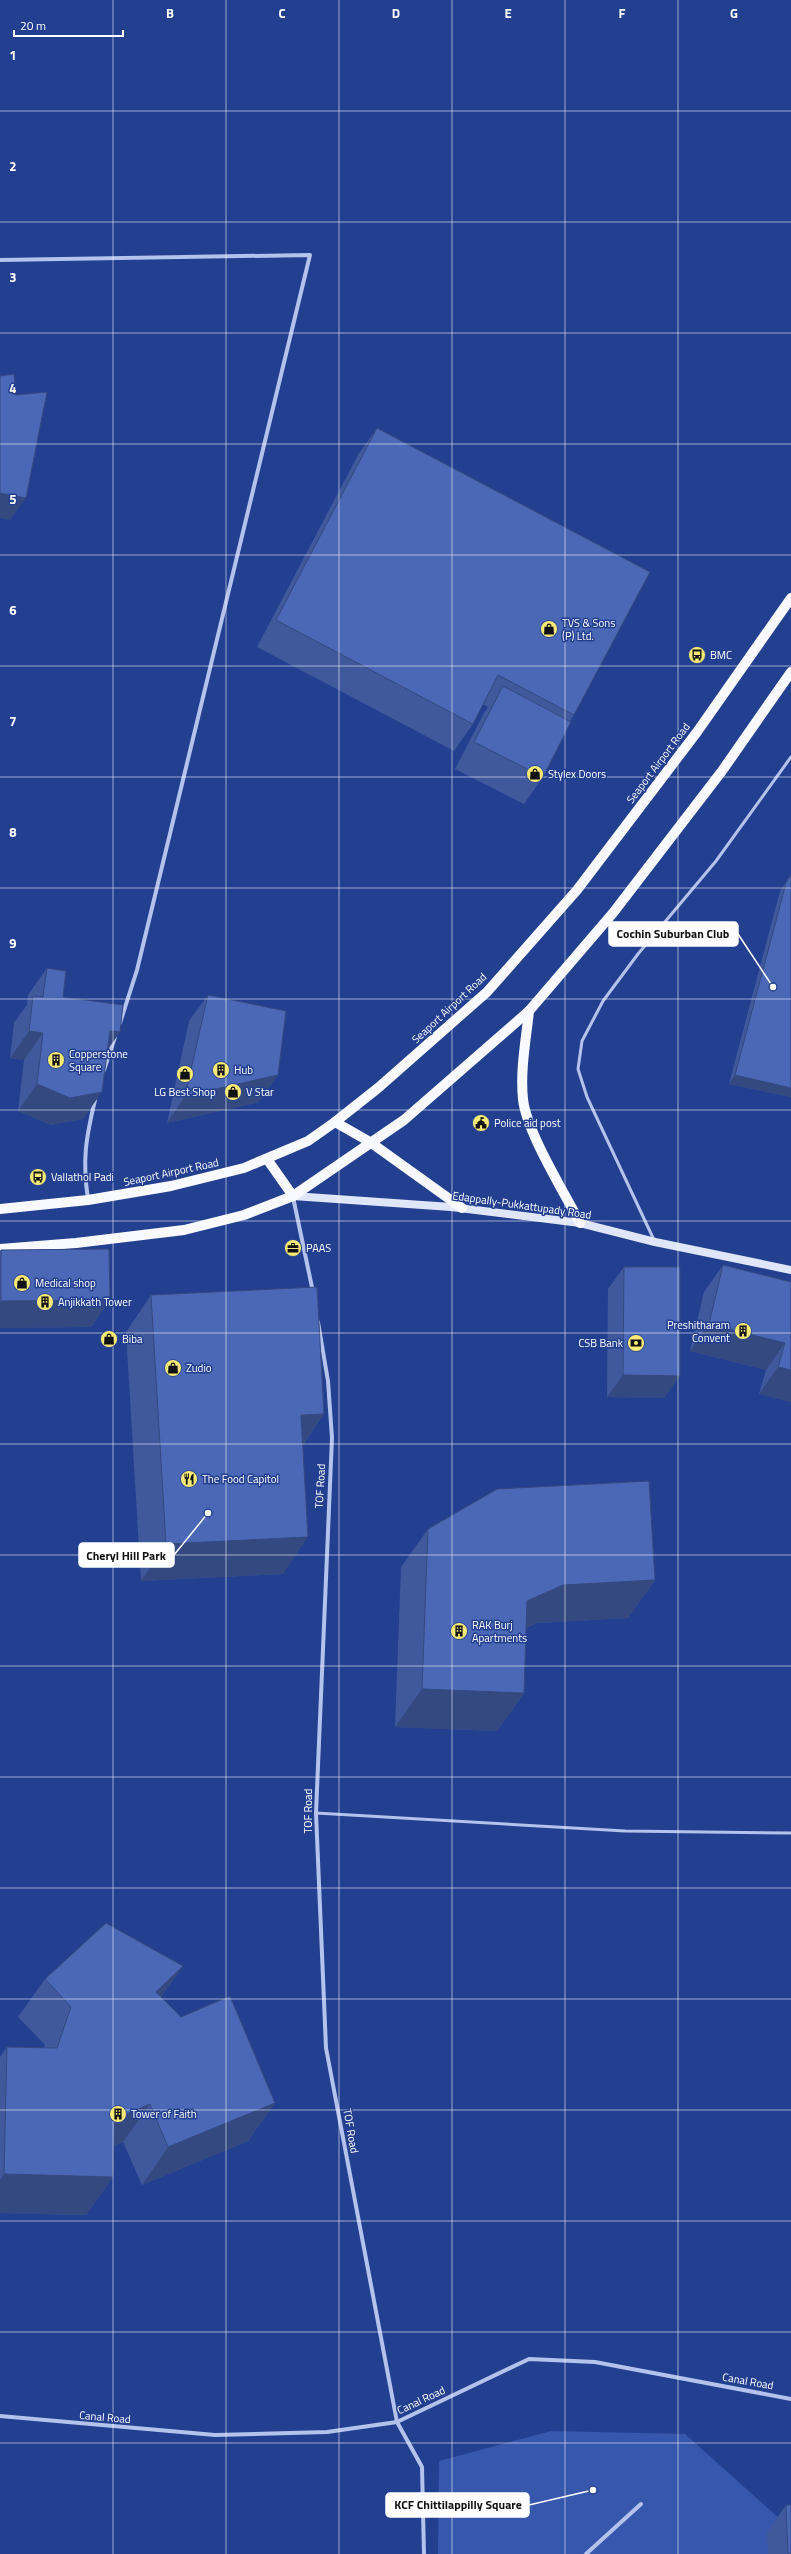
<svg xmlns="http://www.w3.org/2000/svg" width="791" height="2554" viewBox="0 0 791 2554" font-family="'Titillium Web',sans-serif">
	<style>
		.green { fill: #3757ad }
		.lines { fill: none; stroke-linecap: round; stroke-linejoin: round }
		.service { stroke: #b4c3ec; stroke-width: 3 }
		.minor { stroke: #b4c3ec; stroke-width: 4 }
		.secondary { stroke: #e0e6fa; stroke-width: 8 }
		.primary { stroke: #f9faff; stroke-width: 10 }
		.wall { fill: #40599d }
		.shaded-wall { fill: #344980 }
		.building { fill: #4b68b7; stroke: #344980 }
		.grid { fill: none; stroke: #fff; stroke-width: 1; stroke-opacity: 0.55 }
		.labels { text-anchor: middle; stroke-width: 3; stroke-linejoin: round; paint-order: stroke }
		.poi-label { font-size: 11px; fill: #fff; stroke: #233f90; text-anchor: start }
		.street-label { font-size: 11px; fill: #fff; stroke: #233f90 }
		.grid-label { font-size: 13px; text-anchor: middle; font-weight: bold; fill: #fff; stroke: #233f90; stroke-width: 3; stroke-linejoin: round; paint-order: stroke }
		.leader { fill: none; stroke: #fff; stroke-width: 1.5 }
		.callout-dot { fill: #fff; stroke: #233f90; stroke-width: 1.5 }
		.callout { fill: #fff; stroke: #fff; stroke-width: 1.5 }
		.callout-label { font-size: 12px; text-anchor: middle; font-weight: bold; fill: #111 }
	</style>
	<rect width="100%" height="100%" fill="#233f90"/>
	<polygon class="green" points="551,2431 685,2434 781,2520 791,2519 791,2554 438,2554 439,2461"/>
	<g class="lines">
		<g class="service">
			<polyline points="654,1240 587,1097 578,1069 582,1041 603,1001 638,954 716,861 791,757"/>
			<polyline points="316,1813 625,1831 791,1833"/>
		</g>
		<g class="minor">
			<polyline points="0,260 310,255 137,970 120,1023"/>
			<polyline points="104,1070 115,1037"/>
			<polyline points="293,1197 313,1292"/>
			<path d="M88 1199C82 1160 86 1138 95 1100"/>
			<polyline points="318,1322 328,1381 332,1438 316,1813 326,2048 397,2422 422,2467 424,2554"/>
			<polyline points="0,2416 215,2435 327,2432 397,2422 529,2359 595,2362 791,2399"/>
			<polyline points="586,2554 641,2504"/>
		</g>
		<polyline class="secondary" points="293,1196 451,1207 580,1223 655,1242 791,1270"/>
		<g class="primary">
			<path d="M529 1011C526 1040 520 1070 523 1099 526 1131 564 1192 580 1223"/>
			<polyline points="335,1122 370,1142 462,1208"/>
			<polyline points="267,1159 293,1196"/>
			<polyline points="0,1209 88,1200 171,1186 244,1168 308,1141 335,1122 378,1088 487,992 577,890 697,732 791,598"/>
			<polyline points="0,1249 76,1243 184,1230 244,1215 293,1196 404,1120 529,1011 613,913 722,771 791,672"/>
		</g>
	</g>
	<g class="wall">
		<polygon points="377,428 574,715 570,721 543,777 524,804 455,769 484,713 488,707 483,704 473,724 454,751 257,647 358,455"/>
		<polygon points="791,874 791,1097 729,1084 780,891"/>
		<polygon points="47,968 63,997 120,1032 107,1050 83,1119 51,1125 18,1111 24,1060 10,1058 14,1023 27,1005 28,995"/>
		<polygon points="208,995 259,1102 167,1123 189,1021"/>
		<polygon points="1,1250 110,1300 91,1327 0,1328 0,1251"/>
		<polygon points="723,1265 790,1282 791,1280 791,1402 759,1394 766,1370 690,1351 704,1292"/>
		<polygon points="624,1267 664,1398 607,1397 608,1289"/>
		<polygon points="151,1295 324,1414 303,1445 283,1574 141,1581 126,1332"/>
		<polygon points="428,1529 655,1580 628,1618 537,1623 526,1628 524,1693 497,1731 395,1727 401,1567"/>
		<polygon points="183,1966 161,1997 181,2017 275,2103 248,2141 142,2185 123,2142 114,2146 113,2177 86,2215 0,2213 0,2057 7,2047 44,2048 45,2045 18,2017 45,1979"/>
		<polygon points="786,2505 791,2554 768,2554 767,2532"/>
	</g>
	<g class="shaded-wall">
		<polygon points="0,493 26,498 10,520 0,518"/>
		<polygon points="29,1031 43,1033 24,1060 10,1058"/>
		<polygon points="110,1031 120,1032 101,1059"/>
		<polygon points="278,1075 259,1102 167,1123 185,1096"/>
		<polygon points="735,1075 791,1088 791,1097 729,1084"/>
		<polygon points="37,1084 102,1092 83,1119 51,1125 18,1111"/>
		<polygon points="110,1300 91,1327 0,1328 0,1303 1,1301"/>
		<polygon points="709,1324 785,1343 766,1370 690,1351"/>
		<polygon points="778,1367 791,1370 791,1402 759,1394"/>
		<polygon points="623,1375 680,1376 664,1398 607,1397"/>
		<polygon points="324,1414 298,1451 301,1415"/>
		<polygon points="308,1537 283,1574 141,1581 166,1544"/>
		<polygon points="655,1580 628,1618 537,1623 501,1639 527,1601 563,1585"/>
		<polygon points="422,1689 524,1693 497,1731 395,1727"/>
		<polygon points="183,1966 156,2004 156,1992"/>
		<polygon points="275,2103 248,2141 142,2185 168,2147"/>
		<polygon points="150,2104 123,2142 88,2157 115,2119"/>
		<polygon points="4,2174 113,2177 86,2215 0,2213 0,2180"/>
	</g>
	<g class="building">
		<polygon points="14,374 16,395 47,392 26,498 0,493 0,376"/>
		<polygon points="377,428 650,572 574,715 498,675 473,724 276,620"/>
		<polygon points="503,686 571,722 543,777 474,742"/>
		<polygon points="791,875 791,1088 735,1075 786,883"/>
		<polygon points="47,968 66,971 63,997 123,1005 120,1032 110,1031 102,1092 70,1098 37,1084 43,1033 29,1031 33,996 43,997"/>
		<polygon points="208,995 286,1011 278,1075 185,1096"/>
		<polygon points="109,1249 110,1300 1,1301 1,1250"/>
		<polygon points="723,1265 791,1282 791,1370 778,1367 785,1343 709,1324"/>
		<polygon points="624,1267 680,1267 680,1376 623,1375"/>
		<polygon points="317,1287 324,1414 301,1415 308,1537 166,1544 151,1295"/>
		<polygon points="649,1481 655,1580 563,1585 527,1601 524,1693 422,1689 428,1529 497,1489"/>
		<polygon points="106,1923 183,1966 156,1992 181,2017 230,1996 275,2103 168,2147 150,2104 115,2119 113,2177 4,2174 7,2047 57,2048 71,2007 45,1979"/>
		<polygon points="786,2505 791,2505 791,2554 788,2554"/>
	</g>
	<path class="grid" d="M113 0V2554M226 0V2554M339 0V2554M452 0V2554M565 0V2554M678 0V2554M0 111H791M0 222H791M0 333H791M0 444H791M0 555H791M0 666H791M0 777H791M0 888H791M0 999H791M0 1110H791M0 1221H791M0 1333H791M0 1444H791M0 1555H791M0 1666H791M0 1777H791M0 1888H791M0 1999H791M0 2110H791M0 2221H791M0 2332H791M0 2443H791"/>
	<defs>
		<g id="shop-disc" transform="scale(0.9)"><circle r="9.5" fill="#f8ea76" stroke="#233f90"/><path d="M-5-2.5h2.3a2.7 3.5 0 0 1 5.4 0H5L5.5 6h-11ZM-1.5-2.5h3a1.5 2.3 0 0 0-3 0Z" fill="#111"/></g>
		<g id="bus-disc" transform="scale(0.9)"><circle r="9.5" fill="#f8ea76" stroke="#233f90"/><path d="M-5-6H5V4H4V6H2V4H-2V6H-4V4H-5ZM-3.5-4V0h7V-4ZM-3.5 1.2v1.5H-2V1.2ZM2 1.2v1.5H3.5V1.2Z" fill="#111"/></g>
		<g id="building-disc" transform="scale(0.9)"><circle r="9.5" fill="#f8ea76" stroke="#233f90"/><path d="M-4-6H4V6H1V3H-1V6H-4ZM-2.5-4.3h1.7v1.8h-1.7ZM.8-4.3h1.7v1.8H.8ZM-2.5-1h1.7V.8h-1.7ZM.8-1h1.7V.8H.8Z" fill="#111"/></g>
		<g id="civic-disc" transform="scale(0.9)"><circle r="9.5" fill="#f8ea76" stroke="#233f90"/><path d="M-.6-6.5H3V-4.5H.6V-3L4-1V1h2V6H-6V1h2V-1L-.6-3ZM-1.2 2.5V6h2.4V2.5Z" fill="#111"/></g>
		<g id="office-disc" transform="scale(0.9)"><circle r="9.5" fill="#f8ea76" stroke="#233f90"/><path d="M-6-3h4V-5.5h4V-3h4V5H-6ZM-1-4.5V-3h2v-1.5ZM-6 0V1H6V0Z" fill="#111"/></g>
		<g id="bank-disc" transform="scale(0.9)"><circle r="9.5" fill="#f8ea76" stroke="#233f90"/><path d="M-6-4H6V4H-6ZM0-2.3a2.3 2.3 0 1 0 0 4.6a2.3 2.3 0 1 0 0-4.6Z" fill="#111"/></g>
		<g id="restaurant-disc" transform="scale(0.9)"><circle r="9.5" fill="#f8ea76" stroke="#233f90"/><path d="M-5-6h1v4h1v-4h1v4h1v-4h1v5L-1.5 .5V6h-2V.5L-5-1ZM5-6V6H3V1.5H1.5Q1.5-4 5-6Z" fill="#111"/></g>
	</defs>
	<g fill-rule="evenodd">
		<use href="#shop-disc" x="549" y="629"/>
		<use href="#bus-disc" x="697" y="655"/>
		<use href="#shop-disc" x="535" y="774"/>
		<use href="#building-disc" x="56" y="1060"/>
		<use href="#building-disc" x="221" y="1070"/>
		<use href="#shop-disc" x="185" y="1074"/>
		<use href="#shop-disc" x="233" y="1092"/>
		<use href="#civic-disc" x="481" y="1123"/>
		<use href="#bus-disc" x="38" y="1177"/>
		<use href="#office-disc" x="293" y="1248"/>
		<use href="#shop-disc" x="22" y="1283"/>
		<use href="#building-disc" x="45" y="1302"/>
		<use href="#building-disc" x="743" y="1331"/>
		<use href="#shop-disc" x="109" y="1339"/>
		<use href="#bank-disc" x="636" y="1343"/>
		<use href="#shop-disc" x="173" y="1368"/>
		<use href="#restaurant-disc" x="189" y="1479"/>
		<use href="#building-disc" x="459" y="1631"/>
		<use href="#building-disc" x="118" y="2114"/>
	</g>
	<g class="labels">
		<g class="poi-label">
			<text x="562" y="627">TVS &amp; Sons<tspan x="562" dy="13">(P) Ltd.</tspan></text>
			<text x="710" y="659">BMC</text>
			<text x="548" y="778">Stylex Doors</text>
			<text x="69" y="1058">Copperstone<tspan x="69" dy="13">Square</tspan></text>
			<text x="234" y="1074">Hub</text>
			<text x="185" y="1096" text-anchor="middle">LG Best Shop</text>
			<text x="246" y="1096">V Star</text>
			<text x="494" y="1127">Police aid post</text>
			<text x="51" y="1181">Vallathol Padi</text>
			<text x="306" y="1252">PAAS</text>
			<text x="35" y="1287">Medical shop</text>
			<text x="58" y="1306">Anjikkath Tower</text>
			<text x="730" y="1329" text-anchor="end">Preshitharam<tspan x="730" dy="13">Convent</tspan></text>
			<text x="122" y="1343">Biba</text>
			<text x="623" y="1347" text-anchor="end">CSB Bank</text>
			<text x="186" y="1372">Zudio</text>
			<text x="202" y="1483">The Food Capitol</text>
			<text x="472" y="1629">RAK Burj<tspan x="472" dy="13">Apartments</tspan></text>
			<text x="131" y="2118">Tower of Faith</text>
		</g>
		<g class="street-label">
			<text transform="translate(658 763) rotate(-53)" y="4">Seaport Airport Road</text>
			<text transform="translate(449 1008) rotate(-43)" y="4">Seaport Airport Road</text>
			<text transform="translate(171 1172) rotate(-12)" y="4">Seaport Airport Road</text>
			<text transform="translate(522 1205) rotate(8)" y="4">Edappally-Pukkattupady Road</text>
			<text transform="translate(320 1486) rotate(-87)" y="4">TOF Road</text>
			<text transform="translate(308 1811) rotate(-90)" y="4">TOF Road</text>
			<text transform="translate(351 2131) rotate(80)" y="4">TOF Road</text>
			<text transform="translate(748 2381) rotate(10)" y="4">Canal Road</text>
			<text transform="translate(421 2400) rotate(-25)" y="4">Canal Road</text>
			<text transform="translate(105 2417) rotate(5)" y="4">Canal Road</text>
		</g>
	</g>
	<g class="grid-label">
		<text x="170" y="18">B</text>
		<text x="282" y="18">C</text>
		<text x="396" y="18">D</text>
		<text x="508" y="18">E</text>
		<text x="622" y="18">F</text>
		<text x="734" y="18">G</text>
		<text x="13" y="60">1</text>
		<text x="13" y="171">2</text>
		<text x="13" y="282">3</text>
		<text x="13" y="393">4</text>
		<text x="13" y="504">5</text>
		<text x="13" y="615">6</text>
		<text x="13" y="726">7</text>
		<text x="13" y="837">8</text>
		<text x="13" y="948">9</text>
	</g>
	<path class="leader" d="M773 987L738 934M208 1513L174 1555M593 2490L529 2505"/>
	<g class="callout-dot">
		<circle cx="773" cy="987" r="4"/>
		<circle cx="208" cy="1513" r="4"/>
		<circle cx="593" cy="2490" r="4"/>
	</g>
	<g class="callout">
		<rect x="609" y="922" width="129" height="24" rx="4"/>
		<rect x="79" y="1543" width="95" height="24" rx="4"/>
		<rect x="386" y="2493" width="143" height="24" rx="4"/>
	</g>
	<g class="callout-label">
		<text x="673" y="938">Cochin Suburban Club</text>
		<text x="126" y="1560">Cheryl Hill Park</text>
		<text x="458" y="2509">KCF Chittilappilly Square</text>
	</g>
	<path d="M14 30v6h109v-6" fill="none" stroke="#ffffff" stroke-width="2"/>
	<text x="20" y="30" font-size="12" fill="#ffffff" stroke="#233f90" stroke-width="3" paint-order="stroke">20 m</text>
</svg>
